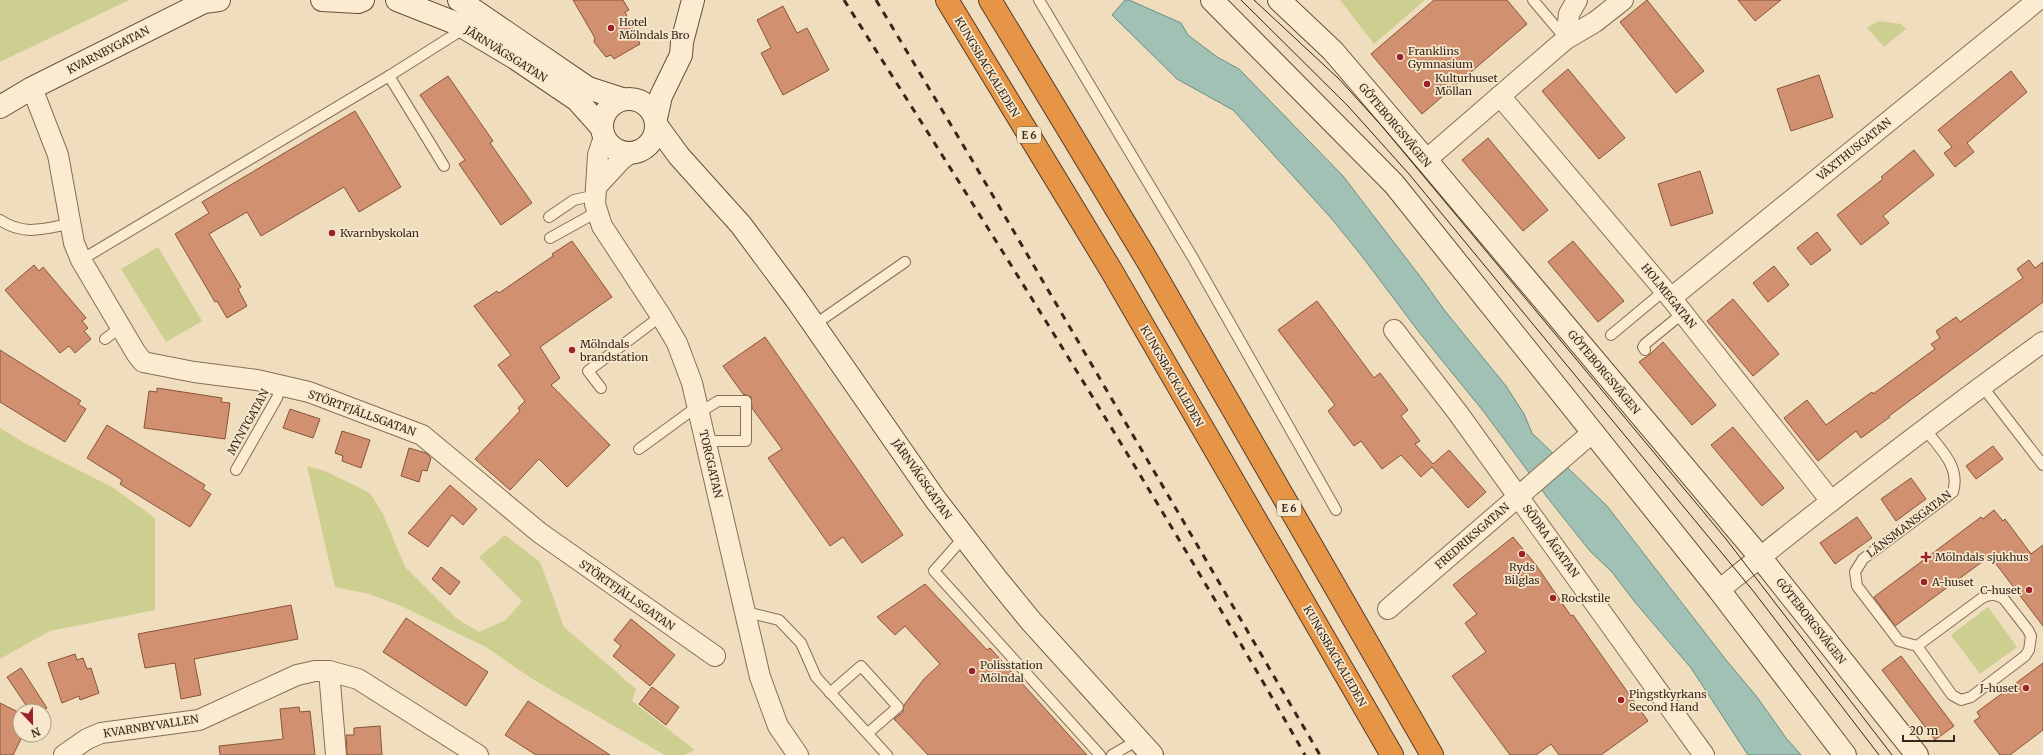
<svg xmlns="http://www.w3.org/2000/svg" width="2043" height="755" viewBox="0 0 2043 755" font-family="Merriweather,serif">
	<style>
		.green { fill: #cccf90 }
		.water { fill: #a1c1b5; stroke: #688f82 }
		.building { fill: #d19170; stroke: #895339 }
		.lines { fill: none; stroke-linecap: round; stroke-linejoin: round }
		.lane-casing { stroke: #896d55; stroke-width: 12 }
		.street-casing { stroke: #896d55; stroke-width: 22 }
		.secondary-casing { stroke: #6a4e38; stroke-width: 24 }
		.highway-casing { stroke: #563b2a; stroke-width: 24 }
		.lane { stroke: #fbebd0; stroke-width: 10 }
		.street { stroke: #fbebd0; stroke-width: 20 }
		.secondary { stroke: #fbebd0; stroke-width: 22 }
		.highway { stroke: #e69547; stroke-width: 22 }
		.tram { stroke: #37261b; stroke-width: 1 }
		.rail { stroke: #37261b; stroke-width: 3; stroke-dasharray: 7 7; stroke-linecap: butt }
		.poi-dot { fill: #9b222b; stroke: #f7e8cd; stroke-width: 1.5 }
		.labels { text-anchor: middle; stroke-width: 3.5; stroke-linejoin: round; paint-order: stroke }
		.shield { fill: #f7e8cd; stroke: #716050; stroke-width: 1 }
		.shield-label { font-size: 10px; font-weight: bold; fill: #37261b }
		.poi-label { font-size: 11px; fill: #37261b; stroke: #f7e8cd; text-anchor: start }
		.street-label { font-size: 11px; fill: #37261b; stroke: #f7e8cd }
	</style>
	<rect width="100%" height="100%" fill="#f0ddbd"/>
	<g class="green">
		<polygon points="0,0 129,0 0,62"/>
		<polygon points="1340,0 1425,0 1374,44"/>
		<polygon points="1879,21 1901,24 1906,29 1884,47 1867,28"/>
		<polygon points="158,247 202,321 166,342 121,269"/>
		<polygon points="0,428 23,442 112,487 155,518 155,610 50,631 0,659"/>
		<polygon points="307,466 325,471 370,493 383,514 405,567 456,618 479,632 506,620 522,601 479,557 505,535 540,562 564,627 636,689 632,701 695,750 684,755 665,755 534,680 486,647 401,606 369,594 335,587"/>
		<polygon points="1988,607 2017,647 1980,674 1951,635"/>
	</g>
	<polygon class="water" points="1125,0 1129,0 1181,23 1188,35 1217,57 1239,69 1343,176 1422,279 1445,311 1506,386 1524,414 1532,433 1607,506 1726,660 1757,697 1786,738 1801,755 1748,755 1691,668 1634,601 1612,572 1590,551 1547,497 1484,412 1419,332 1361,255 1331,218 1233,110 1177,79 1112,15"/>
	<g class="building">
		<polygon points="573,0 623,0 629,10 625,12 640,44 614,59 611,55 606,57 594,42 595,38"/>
		<polygon points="1434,0 1507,0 1527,24 1422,114 1371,54"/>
		<polygon points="1647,0 1704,71 1676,93 1620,22"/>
		<polygon points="1738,0 1781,0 1755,21"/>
		<polygon points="783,6 797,33 807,28 829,70 783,95 761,53 771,48 757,20"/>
		<polygon points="1568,69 1625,138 1599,159 1542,91"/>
		<polygon points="2011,71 2027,92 1967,143 1974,152 1955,167 1944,153 1952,147 1938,130"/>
		<polygon points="1819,75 1833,117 1791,131 1777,89"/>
		<polygon points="448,76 493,141 490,143 532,203 501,225 459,164 465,160 420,95"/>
		<polygon points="355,111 401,187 359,212 344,187 261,236 247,212 209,234 241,287 238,289 247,306 227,318 217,301 215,302 175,234 209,213 202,202"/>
		<polygon points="1488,138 1548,210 1523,231 1462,160"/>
		<polygon points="1914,150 1934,175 1883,216 1889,223 1861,245 1837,215 1883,179 1881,177"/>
		<polygon points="1700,171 1713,213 1671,226 1658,184"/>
		<polygon points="1817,232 1831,250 1811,265 1797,248"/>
		<polygon points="572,241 612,297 540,347 560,378 551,385 610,445 567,487 539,459 510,490 475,459 520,411 518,408 525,401 498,365 511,355 474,306 497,291 499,293 553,256 552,254"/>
		<polygon points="1573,241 1624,301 1598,322 1548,262"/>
		<polygon points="2029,260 2035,268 2043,262 2043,302 1889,416 1890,417 1861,438 1856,431 1818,461 1784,418 1807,400 1826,425 1872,392 1873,394 1935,349 1931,344 1940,338 1936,331 1956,317 1960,322 2023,278 2017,269"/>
		<polygon points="34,265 39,271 43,267 86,318 82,321 88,328 84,331 91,339 75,353 69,346 60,353 5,290"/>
		<polygon points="1774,266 1789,285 1768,302 1753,283"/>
		<polygon points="1733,299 1779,354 1753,376 1707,321"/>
		<polygon points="1317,301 1374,378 1380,373 1408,410 1401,416 1420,441 1415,444 1433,464 1449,450 1486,492 1468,508 1432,467 1421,477 1401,455 1382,469 1361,441 1354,446 1328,411 1335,405 1278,330"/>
		<polygon points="765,337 903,535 862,563 843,537 830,546 768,458 782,449 752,408 751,397 743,394 723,366"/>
		<polygon points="1663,342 1716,405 1692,425 1639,362 1649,355"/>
		<polygon points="0,350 81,401 78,404 86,409 65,442 0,402"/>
		<polygon points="157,388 222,398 221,402 230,403 225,439 144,428 149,391 157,392"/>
		<polygon points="290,409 320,419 313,438 283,428"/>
		<polygon points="107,425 205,485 203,489 211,494 190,527 120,484 122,480 87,458"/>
		<polygon points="1733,427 1784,488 1762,506 1711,445"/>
		<polygon points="342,431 370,440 361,468 342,461 343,456 335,453"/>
		<polygon points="1993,446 2003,459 1976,479 1966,466"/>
		<polygon points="409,448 426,453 431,458 427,471 422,470 419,482 401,476"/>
		<polygon points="1911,478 1926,499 1896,521 1881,499"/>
		<polygon points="450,485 477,509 463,525 452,515 428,547 408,533"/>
		<polygon points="1994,510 2003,521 2005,519 2031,554 2043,545 2043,626 1990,556 1895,626 1874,597 1981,517 1983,519"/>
		<polygon points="1857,517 1872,538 1835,564 1820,543"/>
		<polygon points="1513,537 1536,565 1571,616 1573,615 1648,721 1601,755 1559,755 1551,744 1536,755 1510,755 1452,676 1486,652 1465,623 1477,614 1453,585"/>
		<polygon points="441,567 460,582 450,595 432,579"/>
		<polygon points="925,584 987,650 990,648 1087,755 928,755 894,719 903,712 904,705 924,679 940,664 905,626 895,635 877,617"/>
		<polygon points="291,605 298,639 194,659 201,695 181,699 175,663 145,668 138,634"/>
		<polygon points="406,618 488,672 466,706 383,652"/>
		<polygon points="631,619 675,655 650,686 613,656 621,646 614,640"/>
		<polygon points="75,654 77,660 83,658 87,669 91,668 99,693 80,700 79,696 62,703 48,663"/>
		<polygon points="1901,656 1954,726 1935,740 1882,670"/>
		<polygon points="2043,663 2043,730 2010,755 2000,755 1974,721 1980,717 1977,712"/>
		<polygon points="21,668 47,708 38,711 30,711 7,677"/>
		<polygon points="652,687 679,707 666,725 639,704"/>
		<polygon points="528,701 610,755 536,755 505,735"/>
		<polygon points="0,703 20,713 20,735 23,735 13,755 0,755"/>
		<polygon points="299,707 300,712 310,711 315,755 220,755 219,746 283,739 280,709"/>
		<polygon points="380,726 382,755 347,755 346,735 354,735 354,728"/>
	</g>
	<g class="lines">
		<g class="lane-casing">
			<g id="lane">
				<polyline points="1039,0 1193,258 1336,510"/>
				<polyline points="1533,0 1566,39"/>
				<polyline points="389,76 444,166"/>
				<polyline points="549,217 574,200 596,195"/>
				<path d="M0 220C24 236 43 229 69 224"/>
				<polyline points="550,238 597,212"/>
				<polyline points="81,260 389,76 465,28"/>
				<polyline points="814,325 905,262"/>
				<polyline points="1611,335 1665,290"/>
				<polyline points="105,339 121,327"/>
				<polyline points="1645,350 1643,347 1645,344 1683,313"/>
				<polyline points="1982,386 2043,465"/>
				<polyline points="601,388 588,371 661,316"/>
				<polyline points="699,413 718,401 746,401 746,441 706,441"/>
				<polyline points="639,449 698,406"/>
				<polyline points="236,470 277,398 281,386"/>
				<polyline points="964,537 934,571 1100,755"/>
				<polyline points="746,612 779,620 801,643 816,677 887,755"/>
				<path d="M1917 646 1952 695 1961 700 1971 697 2025 656 2029 650 2031 636 2028 630 2004 599C1996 594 1990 594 1982 598L1917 646 1899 641 1857 586 1855 572 1863 559 1953 492C1961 466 1939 448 1925 429"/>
				<polyline points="830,693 861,666 898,707 868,733"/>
				<polyline points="1112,755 1138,740"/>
			</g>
		</g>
		<g class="street-casing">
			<g id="street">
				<polyline points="1566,39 1569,14 1577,0"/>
				<polyline points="32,88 58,155 74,243 81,260 136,353 143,362 194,372 257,380 309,392 422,435 540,533 715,656"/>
				<polyline points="1500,96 1671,298 1831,501"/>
				<polyline points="604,137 598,155 595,204 602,226 661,316 677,343 692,383 760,677 778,726 798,755"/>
				<polyline points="1426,160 1566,39 1595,22 1623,0"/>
				<polyline points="597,186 621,160 630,153"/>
				<polyline points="1671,298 2038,0"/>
				<polyline points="1394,330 1458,413 1704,755"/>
				<path d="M1719 590C1825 505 1932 421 2043 342"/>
				<polyline points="1388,609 1593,432"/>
				<polyline points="329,671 336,755"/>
				<polyline points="64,755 87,739 101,733 199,720 297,675 315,671 329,671 358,679 478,755"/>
			</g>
		</g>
		<g class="secondary-casing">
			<g id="secondary">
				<polyline points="322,0 358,2 363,0"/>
				<polyline points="397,0 458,24 515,58 577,100 602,128"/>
				<polyline points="459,0 588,88 622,99"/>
				<polyline points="1212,0 1394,184 1719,590 1845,755"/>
				<polyline points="1279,0 1333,51 1426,160 1760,557 1917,755"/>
				<circle cx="629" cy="126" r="27"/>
				<polyline points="0,107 32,88 204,2 219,0"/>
				<polyline points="656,118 661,96 681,55 682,42 693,0"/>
				<polyline points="657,126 679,156 741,225 796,299 935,499 995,577 1030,620 1152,755"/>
			</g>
		</g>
		<g class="highway-casing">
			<g id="highway">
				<polyline points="947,0 1111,270 1392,755"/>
				<polyline points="990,0 1147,260 1432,755"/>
			</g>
		</g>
		<use href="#lane" class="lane"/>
		<use href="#street" class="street"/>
		<use href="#secondary" class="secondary"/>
		<use href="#highway" class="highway"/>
		<g class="tram">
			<polyline points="1241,0 1348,106 1409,174 1754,592 1879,755"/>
			<polyline points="1254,0 1339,79 1381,125 1726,539 1892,755"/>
		</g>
		<g class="rail">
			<path d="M844 0C1002 249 1159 499 1305 755"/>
			<polyline points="876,0 972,160 1320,755"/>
		</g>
	</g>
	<g class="poi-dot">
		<circle cx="611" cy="28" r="4"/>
		<circle cx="1400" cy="57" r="4"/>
		<circle cx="1427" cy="84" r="4"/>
		<circle cx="332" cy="233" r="4"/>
		<circle cx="572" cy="350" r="4"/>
		<circle cx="1522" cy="554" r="4"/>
		<path d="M1924 551h4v4h4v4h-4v4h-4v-4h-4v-4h4z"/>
		<circle cx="1924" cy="582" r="4"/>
		<circle cx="2029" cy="590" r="4"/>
		<circle cx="1553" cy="598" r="4"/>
		<circle cx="972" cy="671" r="4"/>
		<circle cx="2026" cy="688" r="4"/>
		<circle cx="1621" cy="700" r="4"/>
	</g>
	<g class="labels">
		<g class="shield">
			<rect x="1017" y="127" width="24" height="16" rx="3"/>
			<rect x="1277" y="500" width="24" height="16" rx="3"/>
		</g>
		<g class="shield-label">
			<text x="1029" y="139">E 6</text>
			<text x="1289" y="512">E 6</text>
		</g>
		<g class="poi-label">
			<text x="619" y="26">Hotel<tspan x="619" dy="13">Mölndals Bro</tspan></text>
			<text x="1408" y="55">Franklins<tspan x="1408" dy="13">Gymnasium</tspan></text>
			<text x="1435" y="82">Kulturhuset<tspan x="1435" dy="13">Möllan</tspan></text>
			<text x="340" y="237">Kvarnbyskolan</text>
			<text x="580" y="348">Mölndals<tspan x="580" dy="13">brandstation</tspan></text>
			<text x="1935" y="561">Mölndals sjukhus</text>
			<text x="1522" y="571" text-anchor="middle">Ryds<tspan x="1522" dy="13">Bilglas</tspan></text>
			<text x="1932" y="586">A-huset</text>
			<text x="2021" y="594" text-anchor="end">C-huset</text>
			<text x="1561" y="602">Rockstile</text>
			<text x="980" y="669">Polisstation<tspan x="980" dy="13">Mölndal</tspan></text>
			<text x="2018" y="692" text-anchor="end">J-huset</text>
			<text x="1629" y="698">Pingstkyrkans<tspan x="1629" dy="13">Second Hand</tspan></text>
		</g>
		<g class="street-label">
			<text transform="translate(108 50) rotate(-27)" y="4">KVARNBYGATAN</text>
			<text transform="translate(506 54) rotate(32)" y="4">JÄRNVÄGSGATAN</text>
			<text transform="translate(987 67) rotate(59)" y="4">KUNGSBACKALEDEN</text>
			<text transform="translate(1395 125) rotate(50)" y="4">GÖTEBORGSVÄGEN</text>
			<text transform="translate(1854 149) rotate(-39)" y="4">VÄXTHUSGATAN</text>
			<text transform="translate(1669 296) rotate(51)" y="4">HOLMEGATAN</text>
			<text transform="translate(1604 372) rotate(50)" y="4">GÖTEBORGSVÄGEN</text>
			<text transform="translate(1172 376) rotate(60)" y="4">KUNGSBACKALEDEN</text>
			<text transform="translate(362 413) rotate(20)" y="4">STÖRTFJÄLLSGATAN</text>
			<text transform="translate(248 422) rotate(-61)" y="4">MYNTGATAN</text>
			<text transform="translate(711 464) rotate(77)" y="4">TORGGATAN</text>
			<text transform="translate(922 479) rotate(55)" y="4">JÄRNVÄGSGATAN</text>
			<text transform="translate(1909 524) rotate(-37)" y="4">LÄNSMANSGATAN</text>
			<text transform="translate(1472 536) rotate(-41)" y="4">FREDRIKSGATAN</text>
			<text transform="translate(1551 541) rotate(54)" y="4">SÖDRA ÅGATAN</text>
			<text transform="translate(627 595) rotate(35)" y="4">STÖRTFJÄLLSGATAN</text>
			<text transform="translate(1811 621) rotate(52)" y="4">GÖTEBORGSVÄGEN</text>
			<text transform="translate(1335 656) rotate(60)" y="4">KUNGSBACKALEDEN</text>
			<text transform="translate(151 726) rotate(-9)" y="4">KVARNBYVALLEN</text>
		</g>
	</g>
	<g transform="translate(32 723) rotate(158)"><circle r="19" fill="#f7e8cd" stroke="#aa9a86"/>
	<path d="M0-3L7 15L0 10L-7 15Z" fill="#9b222b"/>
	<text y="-6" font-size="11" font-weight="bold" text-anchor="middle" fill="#37261b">N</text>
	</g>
	<path d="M1903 735v6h51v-6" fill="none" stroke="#37261b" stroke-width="2"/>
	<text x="1909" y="735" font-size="12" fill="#37261b" stroke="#f7e8cd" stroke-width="3" paint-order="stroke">20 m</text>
</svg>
